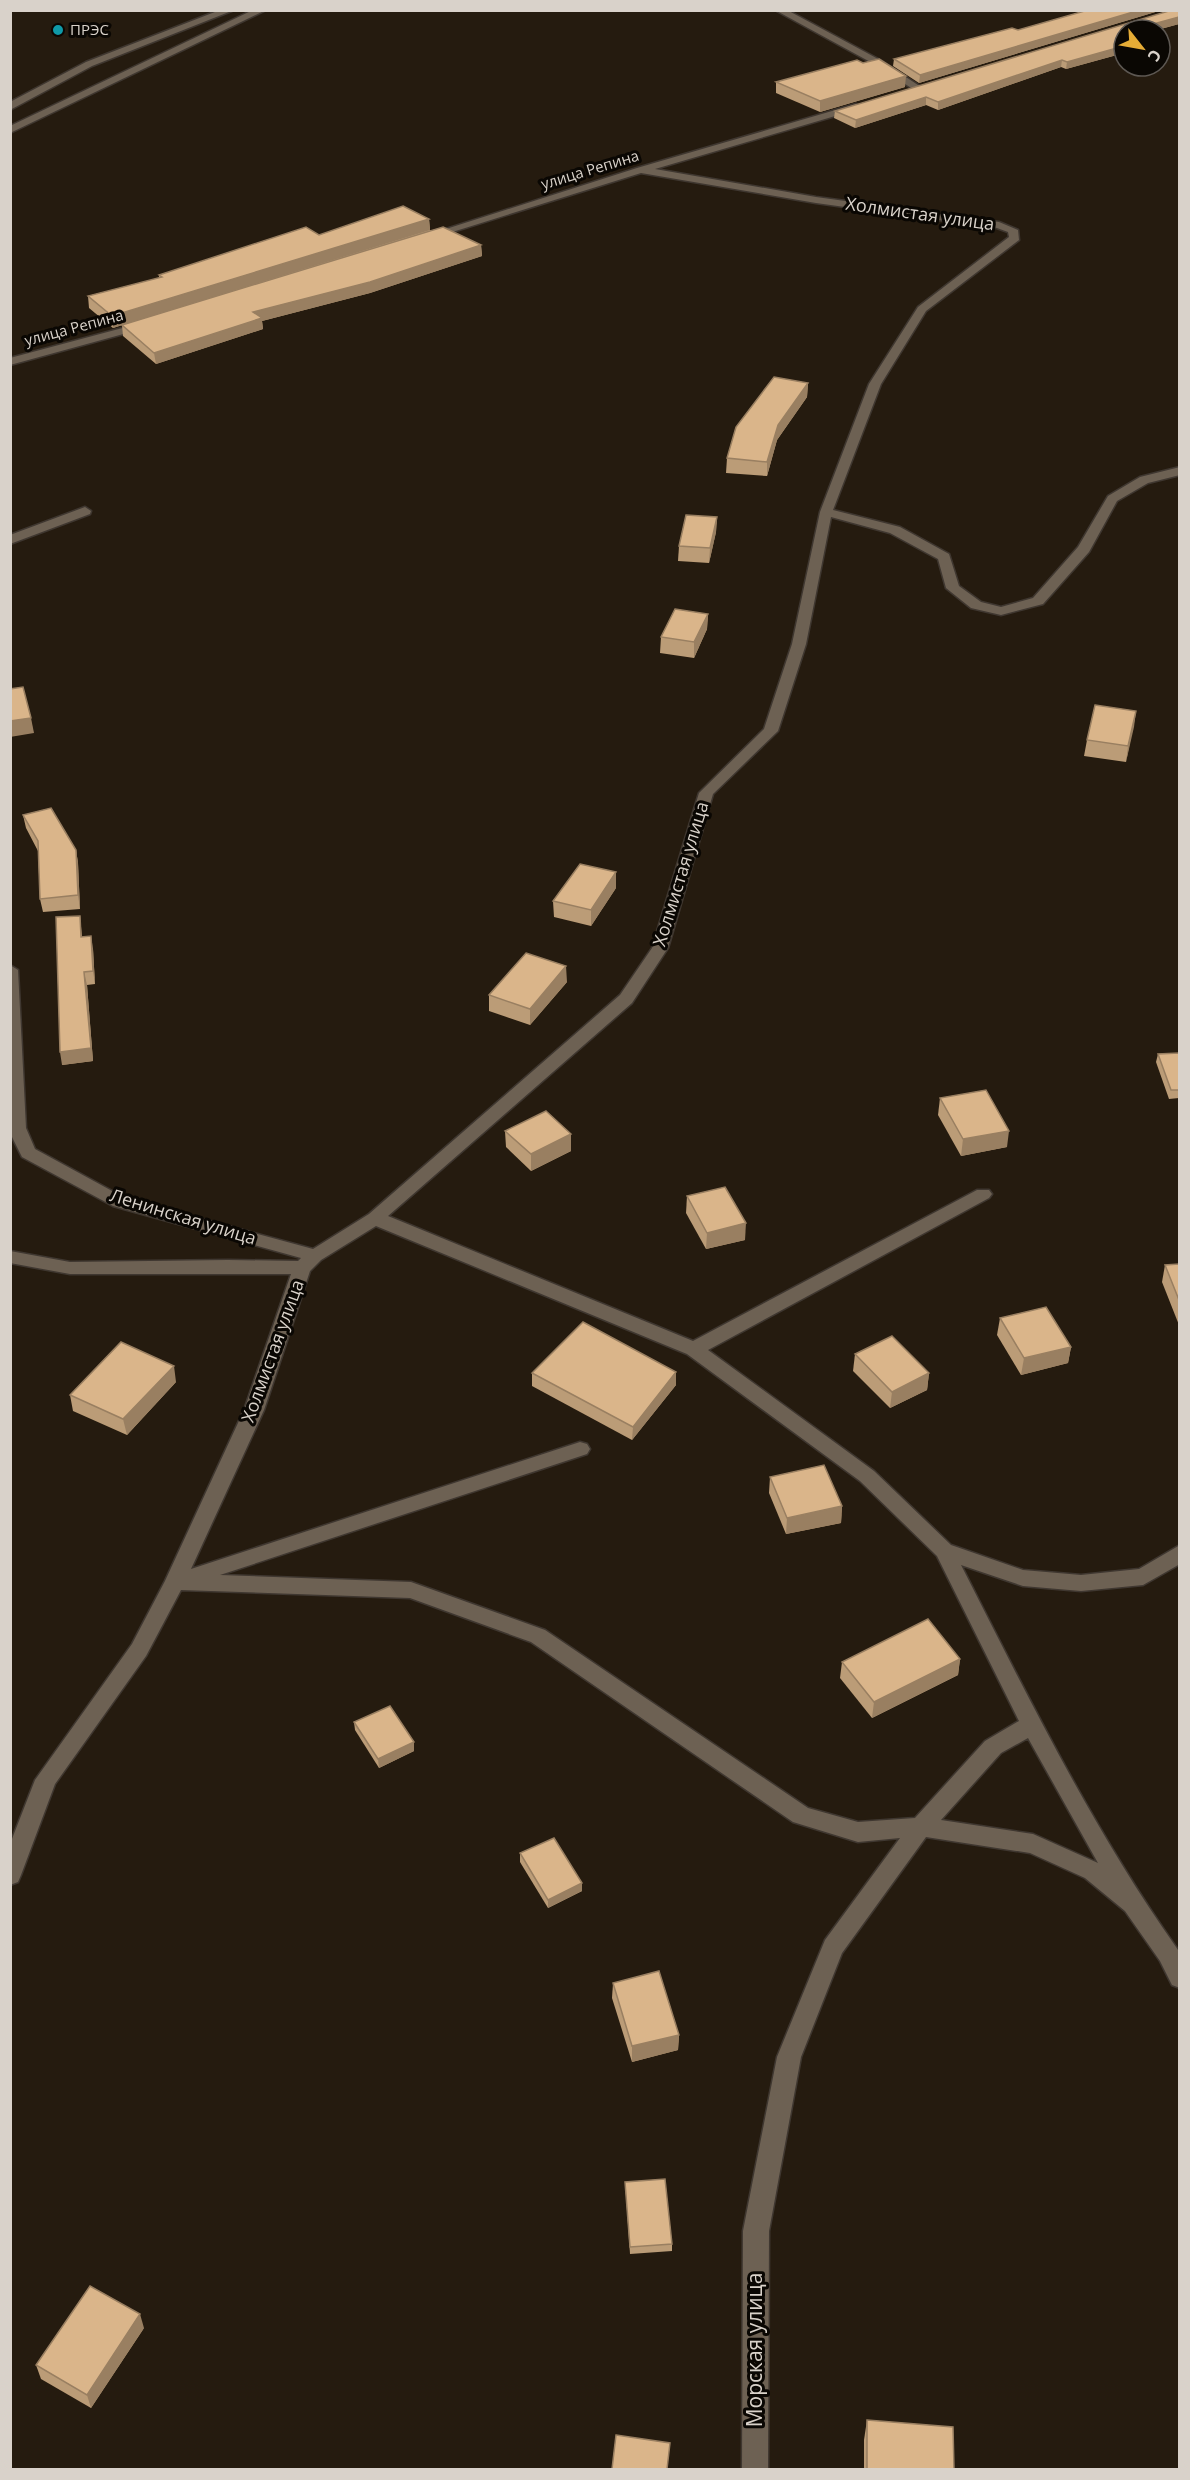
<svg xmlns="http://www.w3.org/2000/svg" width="1190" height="2480" viewBox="0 0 1190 2480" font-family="'Open Sans',sans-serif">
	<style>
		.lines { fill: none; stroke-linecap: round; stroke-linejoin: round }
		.minor-casing { stroke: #3f3730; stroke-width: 3 }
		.minor { fill: #6d6153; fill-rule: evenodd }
		.wall { fill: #bb9c77 }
		.shaded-wall { fill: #997f61 }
		.building { fill: #dab58a; stroke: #997f61; stroke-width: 1.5 }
		.culture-dot { fill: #0f9aa8; stroke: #0a0703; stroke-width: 2 }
		.labels { text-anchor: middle; stroke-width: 6; stroke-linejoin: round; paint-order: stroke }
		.far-poi-label { font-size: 15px; fill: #d9d2ca; stroke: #0a0703; text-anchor: start }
		.far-street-label { font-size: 15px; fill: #d9d2ca; stroke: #0a0703 }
		.street-label { font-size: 18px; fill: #d9d2ca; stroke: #0a0703 }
		.near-street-label { font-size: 21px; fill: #d9d2ca; stroke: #0a0703 }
	</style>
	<rect width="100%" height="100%" fill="#251b0f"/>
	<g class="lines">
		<g class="minor-casing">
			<g id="minor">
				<polygon points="220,10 234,10 92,66 10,110 10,102 86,62"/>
				<polygon points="253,10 266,10 10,133 10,126"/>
				<polygon points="775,10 787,10 880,60 924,89 916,91 874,64"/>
				<path d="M856 104 861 107 859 109 655 169 816 197 999 222 1018 230 1019 240 926 311 881 384 833 510 900 527 949 554 959 586 981 602 1001 607 1033 598 1078 547 1108 496 1140 477 1180 467V475L1148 483 1117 501 1089 552 1043 604 1001 615 971 608 946 588 938 559 890 533 831 517 806 644 778 731 713 794 668 948 632 1003 388 1216 693 1341 977 1190H989L992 1194 989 1198 708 1350 874 1471 951 1545 1023 1570 1081 1575 1139 1569 1180 1545V1564L1143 1585 1081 1591 1023 1586 961 1565C1027 1695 1092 1828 1176 1947L1180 1953V1988L1172 1985 1160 1961 1125 1911 1085 1878 1030 1853 926 1837 842 1953 801 2057 769 2231 768 2470H742L743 2231 777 2057 825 1940 900 1838 858 1842 793 1822 531 1642 410 1598 181 1590 146 1656 55 1784 21 1875 18 1882 10 1885V1844L35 1780 132 1644 165 1581 244 1410 291 1274H70L10 1263V1251L70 1262 228 1260 298 1261 301 1258 113 1206 22 1157 10 1133V965L18 970 26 1128 35 1149 125 1198 313 1249 369 1214 620 995 652 948 699 793 764 729 792 644 820 512 869 384 918 307 1009 237 1008 232 997 228 816 203 641 173 430 239 426 240 421 237 637 168ZM376 1226 687 1354 860 1481 937 1556 1019 1721 985 1741 915 1818 858 1822 808 1808 545 1630 411 1582 220 1575 587 1454 590 1449 587 1444 580 1442 191 1569 264 1410 310 1271 321 1260ZM1028 1738 1098 1863 1033 1834 941 1820 1001 1753Z"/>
				<polygon points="145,322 149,323 149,327 10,365 10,358"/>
				<polygon points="85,507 91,511 90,514 10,544 10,535"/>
			</g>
		</g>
		<use href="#minor" class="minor"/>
	</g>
	<g class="wall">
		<polygon points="1088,10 1162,10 919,83 893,66 894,59 1018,30"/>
		<polygon points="1179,10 1179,24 1157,30 1124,30 1124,53 1066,69 1061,67 938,110 926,105 855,128 834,118 835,111"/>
		<polygon points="776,82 905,87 820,112 776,93"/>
		<polygon points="429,219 430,230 481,245 482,256 370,293 262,321 263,329 156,364 123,336 122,325 113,328 89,308 88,296 159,278 159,275 319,235"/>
		<polygon points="808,383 807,397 777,440 767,476 726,473 727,458"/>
		<polygon points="717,517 716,532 709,563 678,561 679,546"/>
		<polygon points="708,614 707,629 694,658 660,653 661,637"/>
		<polygon points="1136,711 1126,762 1084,756 1087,740"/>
		<polygon points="23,815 76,850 78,863 80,909 43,912 40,899 38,851 26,828"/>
		<polygon points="616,888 591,926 554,917 553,901"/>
		<polygon points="80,916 82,937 93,949 95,984 87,985 93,1061 62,1065"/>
		<polygon points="567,982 530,1025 489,1011 489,995"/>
		<polygon points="1179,1053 1179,1098 1169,1099 1156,1062 1158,1054"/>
		<polygon points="940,1098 1007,1147 961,1156 938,1115"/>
		<polygon points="505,1131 571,1134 571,1151 531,1171 506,1147"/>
		<polygon points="687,1196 745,1240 706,1249 686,1213"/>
		<polygon points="1179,1264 1179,1325 1162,1282 1165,1265"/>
		<polygon points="1000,1318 1071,1347 1068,1363 1021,1375 997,1335"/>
		<polygon points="855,1354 929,1373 927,1390 890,1408 853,1371"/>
		<polygon points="532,1373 676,1385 632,1440 532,1386"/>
		<polygon points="176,1382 127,1435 73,1411 70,1395"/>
		<polygon points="770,1477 842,1506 841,1523 786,1534 769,1493"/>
		<polygon points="960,1659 958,1675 872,1718 840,1678 842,1662"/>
		<polygon points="354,1722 414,1751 379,1768 355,1730"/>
		<polygon points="520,1853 582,1891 548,1908 520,1862"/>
		<polygon points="613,1983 679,2035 678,2050 632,2062 612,1998"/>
		<polygon points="625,2182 672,2244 672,2251 630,2254"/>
		<polygon points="144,2328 91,2408 41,2379 36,2365"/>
		<polygon points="867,2420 954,2469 864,2469 864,2440"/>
	</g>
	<g class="shaded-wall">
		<polygon points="1140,10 1162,10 919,83 920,75"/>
		<polygon points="1179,17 1179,24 1157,30 1139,30 1139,28"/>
		<polygon points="1124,46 1124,53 1066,69 1067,62"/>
		<polygon points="1062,60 1061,67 938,110 938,102"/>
		<polygon points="906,76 905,87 820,112 820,101"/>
		<polygon points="926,97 926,105 855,128 856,120"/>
		<polygon points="429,219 430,230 113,328 112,316"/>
		<polygon points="481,245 482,256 370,293 262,321 263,329 156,364 154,353 253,312"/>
		<polygon points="808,383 807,397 777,440 767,476 767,462 778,425"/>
		<polygon points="717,517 716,532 709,563 710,548"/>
		<polygon points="708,614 707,629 694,658 694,642"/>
		<polygon points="1136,711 1134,727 1126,762 1128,746"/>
		<polygon points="31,718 34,733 10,737 10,721"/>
		<polygon points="76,850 78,863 80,909 78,895"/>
		<polygon points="616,872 616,888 591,926 591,910"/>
		<polygon points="91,936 93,949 95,984 93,971"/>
		<polygon points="566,966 567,982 530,1025 530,1009"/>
		<polygon points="84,972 87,985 93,1061 62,1065 60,1052"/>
		<polygon points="1009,1131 1007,1147 961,1156 963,1139"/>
		<polygon points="571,1134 571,1151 531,1171 531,1154"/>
		<polygon points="746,1223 745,1240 706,1249 707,1233"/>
		<polygon points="1071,1347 1068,1363 1021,1375 1024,1358"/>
		<polygon points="174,1366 176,1382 127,1435 123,1419"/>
		<polygon points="676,1372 676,1385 632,1440 633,1427"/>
		<polygon points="929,1373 927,1390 890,1408 892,1392"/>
		<polygon points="842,1506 841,1523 786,1534 787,1518"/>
		<polygon points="960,1659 958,1675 872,1718 874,1702"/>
		<polygon points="414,1742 414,1751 379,1768 378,1759"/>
		<polygon points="582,1883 582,1891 548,1908 548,1900"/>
		<polygon points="679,2035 678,2050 632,2062 632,2046"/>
		<polygon points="140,2314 144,2328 91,2408 87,2395"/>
	</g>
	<g class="building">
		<polygon points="1088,10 1140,10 920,75 894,59 1012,28 1018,30"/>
		<polygon points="1172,10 1179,10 1179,17 1139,28 1144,30 1124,30 1124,46 1067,62 1062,60 938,102 926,97 856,120 835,111"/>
		<polygon points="879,59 906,76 820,101 776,82 857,60 863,63"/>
		<polygon points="403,206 429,219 112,316 88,296 162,277 159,275 306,227 319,235"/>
		<polygon points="443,227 481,245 370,282 253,312 262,318 154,353 122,325"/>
		<polygon points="774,377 808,383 778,425 767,462 727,458 736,427"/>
		<polygon points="686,515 717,517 710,548 679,546"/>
		<polygon points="675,609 708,614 694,642 661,637"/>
		<polygon points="23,687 31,718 10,721 10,689"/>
		<polygon points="1095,705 1136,711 1128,746 1087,740"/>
		<polygon points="51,808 76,850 78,895 40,899 38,841 23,815"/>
		<polygon points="580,864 616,872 591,910 553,901"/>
		<polygon points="80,916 81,937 91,936 93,971 84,972 91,1048 60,1052 56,917"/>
		<polygon points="526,953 566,966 530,1009 489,995"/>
		<polygon points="1179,1053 1179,1090 1171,1090 1158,1054"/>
		<polygon points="986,1090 1009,1131 963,1139 940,1098"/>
		<polygon points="546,1111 571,1134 531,1154 505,1131"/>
		<polygon points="725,1187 746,1223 707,1233 687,1196"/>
		<polygon points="1179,1264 1179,1300 1165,1265"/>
		<polygon points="1046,1307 1071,1347 1024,1358 1000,1318"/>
		<polygon points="583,1322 676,1372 633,1427 532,1373"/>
		<polygon points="892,1336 929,1373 892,1392 855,1354"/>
		<polygon points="121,1342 174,1366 123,1419 70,1395"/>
		<polygon points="824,1465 842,1506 787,1518 770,1477"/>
		<polygon points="928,1619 960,1659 874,1702 842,1662"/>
		<polygon points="390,1706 414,1742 378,1759 354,1722"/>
		<polygon points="554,1838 582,1883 548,1900 520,1853"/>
		<polygon points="659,1971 679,2035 632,2046 613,1983"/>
		<polygon points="665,2179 672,2244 630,2247 625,2182"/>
		<polygon points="90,2286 140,2314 87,2395 36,2365"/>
		<polygon points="867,2420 953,2427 954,2469 867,2469"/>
		<polygon points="616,2435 670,2443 667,2469 612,2469"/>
	</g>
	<circle class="culture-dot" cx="58" cy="30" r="6"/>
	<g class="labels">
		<g class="far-poi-label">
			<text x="70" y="35">ПРЭС</text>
		</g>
		<g class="far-street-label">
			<text transform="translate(590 170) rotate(-17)" y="5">улица Репина</text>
			<text transform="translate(74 328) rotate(-15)" y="5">улица Репина</text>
		</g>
		<g class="street-label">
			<text transform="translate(920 214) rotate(8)" y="6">Холмистая улица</text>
			<text transform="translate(681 874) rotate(-73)" y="6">Холмистая улица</text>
			<text transform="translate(183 1217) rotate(17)" y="6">Ленинская улица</text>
			<text transform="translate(273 1351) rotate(-70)" y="6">Холмистая улица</text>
		</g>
		<g class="near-street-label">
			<text transform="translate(755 2350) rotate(-90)" y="7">Морская улица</text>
		</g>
	</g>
	<rect width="1190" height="2480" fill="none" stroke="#d9d2ca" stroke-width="24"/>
	<g transform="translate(1142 48) rotate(121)"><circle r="28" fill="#0a0703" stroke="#5d5853" stroke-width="1.5"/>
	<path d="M0-4.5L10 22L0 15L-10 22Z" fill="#e6ac36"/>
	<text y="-9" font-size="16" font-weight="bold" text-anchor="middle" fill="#d9d2ca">С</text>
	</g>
</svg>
